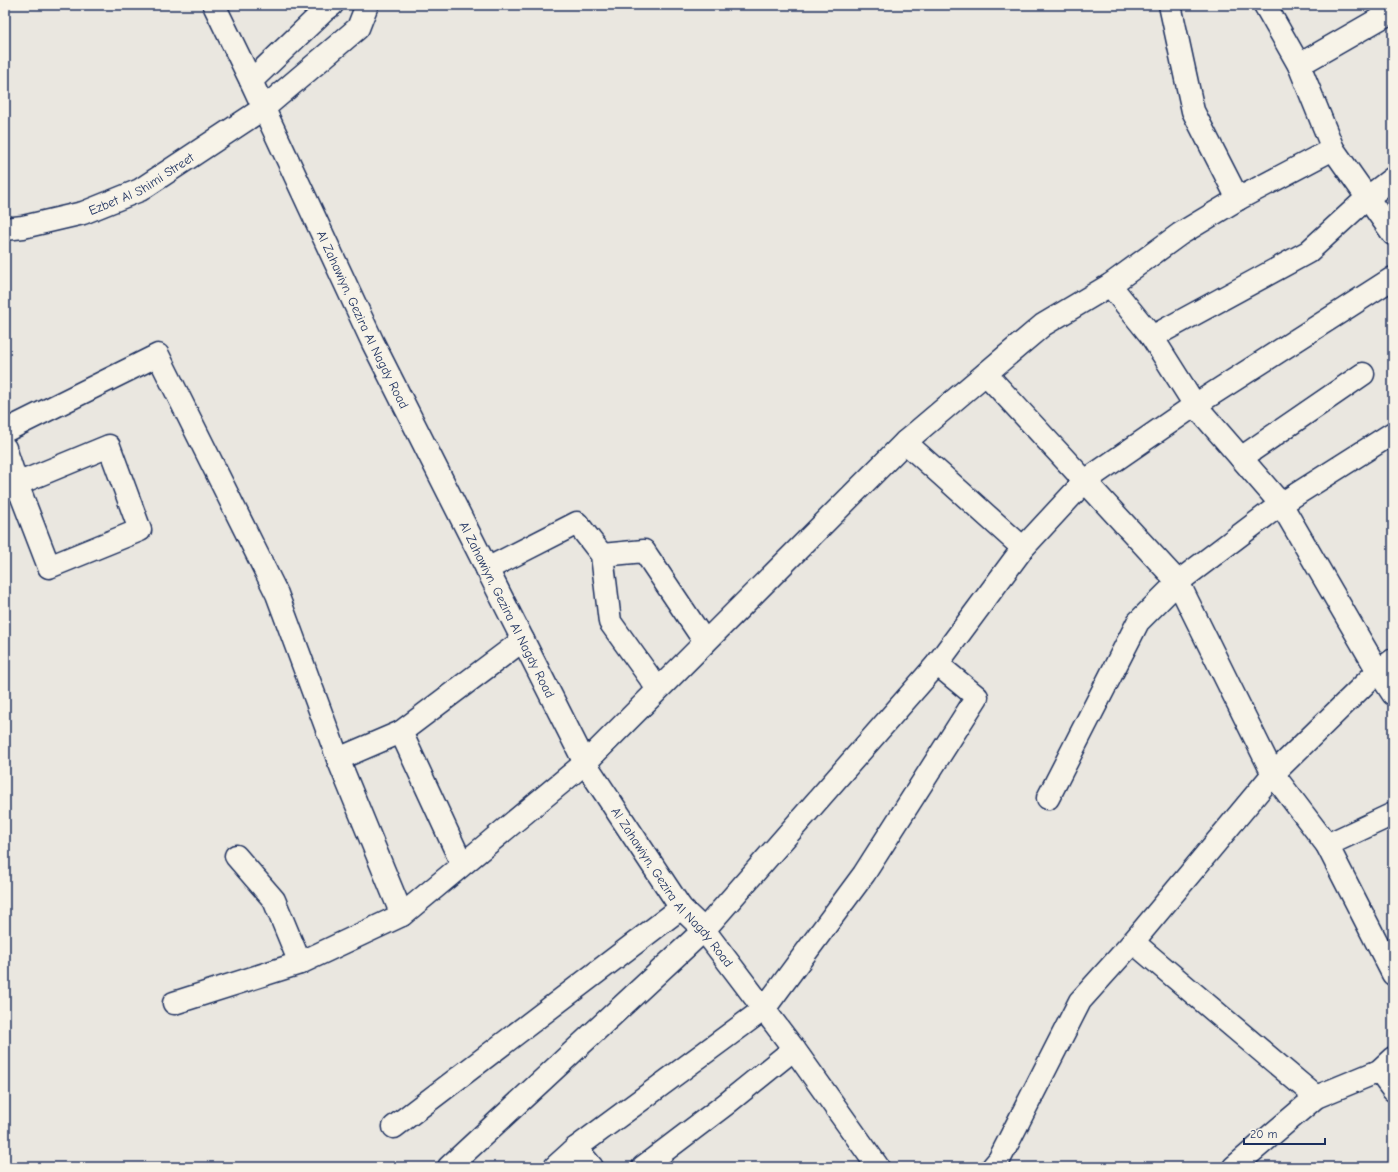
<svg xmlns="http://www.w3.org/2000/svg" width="1398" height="1172" viewBox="0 0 1398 1172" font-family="'Comic Neue',sans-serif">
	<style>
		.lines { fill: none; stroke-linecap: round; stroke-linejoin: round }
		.minor-casing { stroke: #1b2f5e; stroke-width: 25 }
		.tertiary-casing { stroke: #1b2f5e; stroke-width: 25 }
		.minor { stroke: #f7f3e8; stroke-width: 22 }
		.tertiary { stroke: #f7f3e8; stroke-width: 22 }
		.labels { text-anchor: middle; stroke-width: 3; stroke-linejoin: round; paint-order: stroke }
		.street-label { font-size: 13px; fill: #1b2f5e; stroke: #f7f3e8 }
	</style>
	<rect width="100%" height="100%" fill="#eae7e0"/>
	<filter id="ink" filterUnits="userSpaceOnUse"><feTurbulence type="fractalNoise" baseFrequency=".025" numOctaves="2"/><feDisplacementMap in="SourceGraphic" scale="8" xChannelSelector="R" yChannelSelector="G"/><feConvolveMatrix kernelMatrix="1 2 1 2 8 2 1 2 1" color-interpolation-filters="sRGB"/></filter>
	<g filter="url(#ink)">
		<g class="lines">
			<g class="minor-casing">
				<g id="minor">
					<polyline points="1170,5 1193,111 1238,199"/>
					<polyline points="1265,5 1299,65 1333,149 1393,234"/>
					<polyline points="1299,65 1393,11"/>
					<polyline points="251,81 324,11 332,5"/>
					<path id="s1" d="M5 229 23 227 83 213 140 190 264 108 358 28 367 5"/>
					<polyline points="1110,285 1152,337 1195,405 1281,504 1378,671 1393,694"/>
					<polyline points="1152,337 1308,252 1367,198 1393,178"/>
					<polyline points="986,374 1178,582 1273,774 1327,845 1393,974"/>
					<polyline points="5,431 158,355 277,594 338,759 402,915"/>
					<polyline points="905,442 1023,548"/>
					<polyline points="5,448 17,484 49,567 140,530 109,446 17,484 5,490"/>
					<polyline points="1241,458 1363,374"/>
					<polyline points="602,555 644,551 705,642"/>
					<polyline points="487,569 577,523 602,555 610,622 658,689"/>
					<polyline points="401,732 462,864"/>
					<polyline points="338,759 401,732 523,640"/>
					<polyline points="1048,798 1138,622 1178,582 1281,504 1393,433"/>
					<polyline points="1327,845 1393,814"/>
					<polyline points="236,856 274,900 300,963"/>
					<polyline points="1133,942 1316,1097"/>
					<polyline points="174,1003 300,963 402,915 585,763 905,442 1043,325 1110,285 1180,234 1238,199 1333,149"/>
					<polyline points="1379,1071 1393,1090"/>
					<polyline points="394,1127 681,908"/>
					<polyline points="576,1148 592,1167"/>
					<polyline points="449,1167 704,930 937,664 1023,548 1085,481 1195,405 1393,278"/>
					<polyline points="555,1167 576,1148 764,1009 864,874 977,697 937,664"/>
					<polyline points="643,1167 726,1104 794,1049"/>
					<polyline points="993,1167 999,1160 1080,1001 1133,942 1273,774 1378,671 1393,660"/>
					<polyline points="1234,1167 1316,1097 1379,1071 1393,1058"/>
				</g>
			</g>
			<g class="tertiary-casing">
				<g id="tertiary">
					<path id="s2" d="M214 5 251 81 373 343 585 763 681 908 704 930 794 1049 878 1167"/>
				</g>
			</g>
			<use href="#minor" class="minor"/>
			<use href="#tertiary" class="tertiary"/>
		</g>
	</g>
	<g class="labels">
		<g class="street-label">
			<text dy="5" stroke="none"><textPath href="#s1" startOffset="145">Ezbet Al Shimi Street</textPath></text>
			<text dy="5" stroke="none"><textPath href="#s2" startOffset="348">Al Zahawiyn, Gezira Al Nagdy Road</textPath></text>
			<text dy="5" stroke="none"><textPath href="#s2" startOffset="672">Al Zahawiyn, Gezira Al Nagdy Road</textPath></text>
			<text dy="5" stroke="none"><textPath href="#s2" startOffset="996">Al Zahawiyn, Gezira Al Nagdy Road</textPath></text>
		</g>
	</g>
	<rect width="1398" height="1172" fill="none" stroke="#f7f3e8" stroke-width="20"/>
	<rect x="10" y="10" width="1378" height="1152" fill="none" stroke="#1b2f5e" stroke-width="1.5" filter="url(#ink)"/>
	<path d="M1244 1138v6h81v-6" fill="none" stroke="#1b2f5e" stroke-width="2"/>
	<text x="1250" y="1138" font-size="12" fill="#1b2f5e" stroke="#f7f3e8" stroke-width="3" paint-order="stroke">20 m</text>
</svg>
